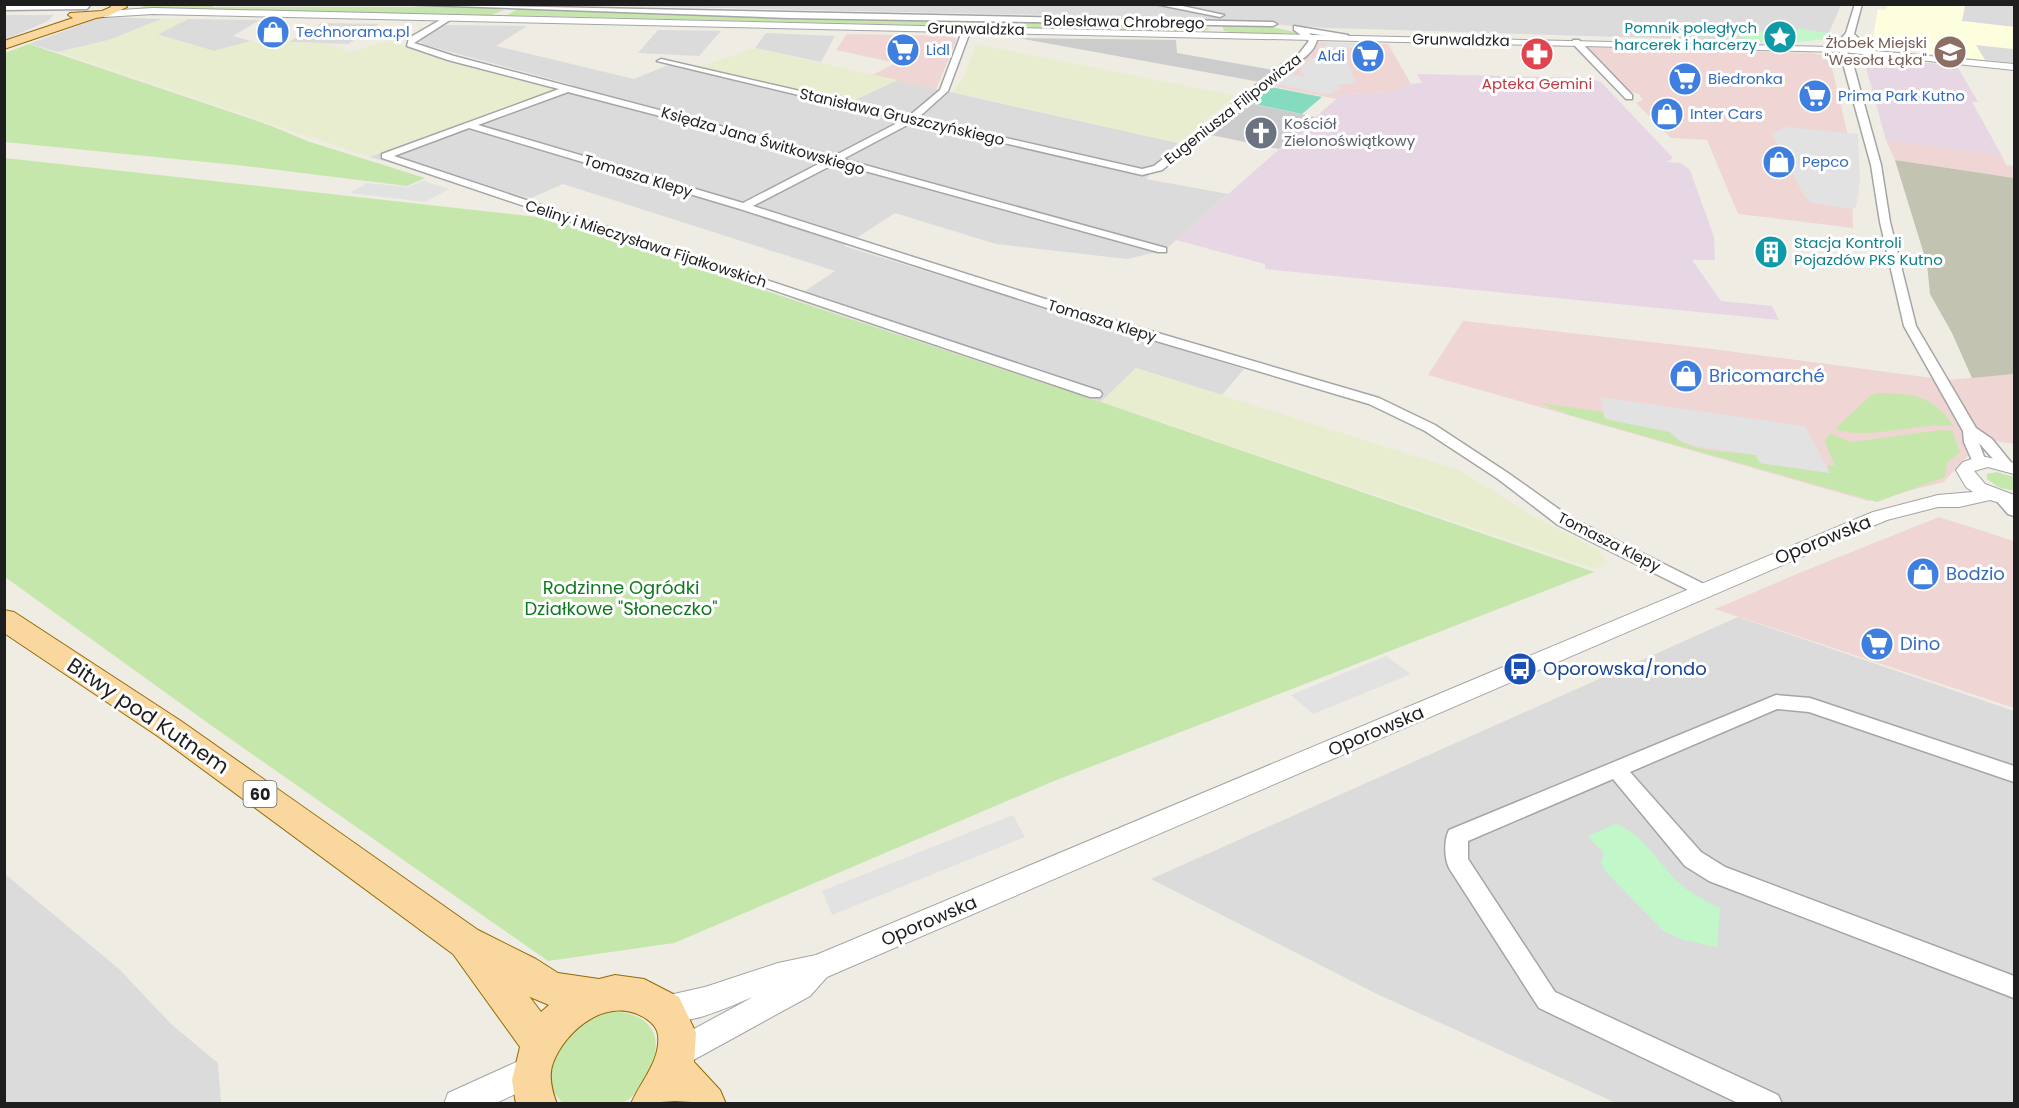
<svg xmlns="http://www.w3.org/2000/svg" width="2019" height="1108" viewBox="0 0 2019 1108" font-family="Poppins,sans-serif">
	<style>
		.residential { fill: #dcdbdb }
		.commercial { fill: #efd6d4 }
		.industrial { fill: #e7d6e3 }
		.education { fill: #fcfede }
		.religious { fill: #ccc }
		.construction { fill: #c2c3b0 }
		.farmland { fill: #e9edd0 }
		.grass { fill: #c5e7ab }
		.park { fill: #c2f7ca }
		.pitch { fill: #84dbbf }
		.parking { fill: #e2e2e2 }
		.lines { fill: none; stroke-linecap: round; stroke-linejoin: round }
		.minor-casing { stroke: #a5a5a5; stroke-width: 3 }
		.tertiary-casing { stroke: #a5a5a5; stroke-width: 2 }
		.primary-casing { stroke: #936c05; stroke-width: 2 }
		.minor { fill: #fff; fill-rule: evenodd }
		.tertiary { fill: #fff; fill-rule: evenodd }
		.primary { fill: #f9d79f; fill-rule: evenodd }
		.labels { text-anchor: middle; stroke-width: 6; stroke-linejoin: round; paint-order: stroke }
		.far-street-label { font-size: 15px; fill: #1e1e1e; stroke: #fff }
		.far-culture-label { font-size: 15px; fill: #0d838f; stroke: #fff; text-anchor: end }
		.far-shop-label { font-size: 15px; fill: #366cbe; stroke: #fff; text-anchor: start }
		.far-education-label { font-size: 15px; fill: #785e54; stroke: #fff; text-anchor: end }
		.far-health-label { font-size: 15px; fill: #be3a42; stroke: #fff }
		.far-worship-label { font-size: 15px; fill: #5b616d; stroke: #fff; text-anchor: start }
		.shield { fill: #fff; stroke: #626262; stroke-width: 1.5 }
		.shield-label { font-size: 16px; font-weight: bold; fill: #1e1e1e }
		.shop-label { font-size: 18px; fill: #366cbe; stroke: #fff; text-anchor: start }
		.street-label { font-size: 18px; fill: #1e1e1e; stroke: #fff }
		.park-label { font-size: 18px; fill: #0f791e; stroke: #fff }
		.transit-label { font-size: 18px; fill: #164399; stroke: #fff; text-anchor: start }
		.near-street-label { font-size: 21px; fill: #1e1e1e; stroke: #fff }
	</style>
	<rect width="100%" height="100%" fill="#efece4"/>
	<g class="residential">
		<polygon points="574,5 1841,5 1829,33 1815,40 1779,42 1331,28 1140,17"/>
		<polygon points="1954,5 2014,5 2014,27 1962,21"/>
		<polygon points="5,15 54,15 48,21 5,40"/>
		<polygon points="102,17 162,19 109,40 58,52 29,44"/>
		<polygon points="188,19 260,20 233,36 251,41 214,51 156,34"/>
		<polygon points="322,23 379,24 348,44 289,42"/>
		<polygon points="442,25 527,26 496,46 634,79 676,62 848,103 897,80 1178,143 1146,179 1228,194 1165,250 1127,259 996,244 895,213 844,246 1244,369 1222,395 1136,368 1101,402 793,299 835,271 563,184 531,198 369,157 573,85 425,45 418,40"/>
		<polygon points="658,30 721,31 699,56 638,53"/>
		<polygon points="766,33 835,36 821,62 755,48"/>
		<polygon points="1975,45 2014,49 2014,63 1985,60"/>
		<polygon points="1738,617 2014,711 2014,1103 1616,1103 1377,994 1151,879"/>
		<polygon points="5,874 119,969 171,1024 218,1063 221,1103 5,1103"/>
	</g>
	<g class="commercial">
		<polygon points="847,34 950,36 957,39 936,89 872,75 896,63 836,50"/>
		<polygon points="1314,42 1388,44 1411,84 1394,92 1342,94 1336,99 1266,85 1299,62"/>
		<polygon points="1580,47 1810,53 1829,56 1848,135 1849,154 1859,196 1852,196 1853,228 1738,214 1707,140 1671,138 1636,103 1643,100 1639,94 1625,90"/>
		<polygon points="1886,140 2002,156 2006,165 2014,166 2014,178 1895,160"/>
		<polygon points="1463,321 1713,349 1947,380 2014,374 2014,444 1962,436 1968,455 1944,482 1868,501 1428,375"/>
		<polygon points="1939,517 2014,541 2014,708 1715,609 1799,573"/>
	</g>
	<g class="industrial">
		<polygon points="1871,57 1957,66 1978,102 1972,102 2002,156 1886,140 1864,60"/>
		<polygon points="1417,74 1588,78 1601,82 1673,158 1667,162 1681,163 1690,170 1714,237 1715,260 1692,260 1721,301 1772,306 1779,320 1265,269 1265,264 1176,240 1342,94 1394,92 1411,84 1422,83"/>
	</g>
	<polygon class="education" points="1887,5 1965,6 1962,21 2014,27 2014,49 1976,45 1985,60 1923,53 1873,36 1878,9 1886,10"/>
	<g class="religious">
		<polygon points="1018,38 1176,40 1177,53 1274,70 1260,82"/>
		<polygon points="1248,103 1315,117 1279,149 1206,134 1229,115 1240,113"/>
	</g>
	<polygon class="construction" points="1895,160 2014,178 2014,374 1972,378 1952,333 1930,294 1927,264"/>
	<g class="farmland">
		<polygon points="162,19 188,19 157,35 214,51 251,41 271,46 289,42 325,43 350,52 386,41 562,89 369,157 58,52 109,40"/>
		<polygon points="976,44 1228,94 1235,96 1178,143 953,92 963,78"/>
		<polygon points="754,48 897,80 849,103 698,67"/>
		<polygon points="1136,368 1459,470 1537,518 1599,550 1607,563 1594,569 1101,402"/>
	</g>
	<g class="grass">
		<polygon points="213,4 213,7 484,7 504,10 489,16 137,9 146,5"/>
		<polygon points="520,8 762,16 797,20 818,17 1152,24 1198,25 1210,29 1201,32 507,15"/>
		<polygon points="1222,25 1268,26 1299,33 1236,33 1224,31"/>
		<polygon points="29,44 269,125 307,141 425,178 407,186 246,166 5,142 5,53"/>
		<polygon points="5,158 546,218 1101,402 1594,572 1054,781 674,943 548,961 212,726 5,577"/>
		<path d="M1878 393C1915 393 1933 396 1954 426 1918 422 1865 441 1835 429L1871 395Z"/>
		<path d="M1540 403 1604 412 1606 419 1670 432C1686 454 1732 451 1756 455L1760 463 1829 473 1827 465 1835 466 1825 442 1830 433 1851 442 1941 430 1952 431 1960 452 1947 463 1945 477 1877 502 1570 415Z"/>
		<polygon points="1997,472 2014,477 2014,491 1998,487 1987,479 1987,474"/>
		<path d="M613 1011C657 1014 666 1043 645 1079 640 1088 634 1097 624 1102 613 1108 577 1103 563 1103 556 1097 551 1088 551 1079 550 1043 581 1018 613 1011Z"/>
	</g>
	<g class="park">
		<path d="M1772 25 1834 34 1833 38C1808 41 1761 49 1740 36L1770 29Z"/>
		<path d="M1615 824C1641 832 1654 857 1673 877 1686 891 1703 900 1720 908L1717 947 1683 940 1662 930 1605 871 1601 863 1604 854 1588 836Z"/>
	</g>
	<polygon class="pitch" points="1271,87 1322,97 1302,114 1250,103"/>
	<g class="parking">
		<polygon points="1325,43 1372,44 1374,48 1336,48 1339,56 1345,56 1356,83 1334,85 1342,88 1328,95 1276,84 1290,74 1304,77 1300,65 1307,65 1306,62 1312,57 1322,58 1318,46 1325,46"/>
		<polygon points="1787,127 1858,134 1860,181 1856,207 1850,209 1810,202 1803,194 1772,133"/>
		<polygon points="424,181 449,189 425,202 350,193 367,183 408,187"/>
		<polygon points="1600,397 1805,426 1830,473 1760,463 1756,455 1695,446 1680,441 1670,432 1605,419"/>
		<polygon points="1386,656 1411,674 1313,714 1291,695"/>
		<polygon points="1013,815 1025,837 832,915 822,891"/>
	</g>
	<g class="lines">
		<g class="minor-casing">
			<g id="minor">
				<polygon points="396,4 1273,22 1277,24 1273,26 789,18"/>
				<polygon points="1155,4 1173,4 1224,15 1220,17"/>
				<polygon points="1855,4 1862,4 1854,34 1867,46 1863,48 1850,38 1845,44 1838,42 1846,33"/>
				<polygon points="90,5 87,9 4,10 4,6"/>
				<path d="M447 16 450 20 414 43 454 56 834 156 903 120 657 61 661 59 909 116 940 90 963 29 967 27 971 29 948 91 918 118 1142 169 1154 166 1283 64 1298 55 1309 41 1294 30V26L1348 35 1345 39 1309 33 1317 40C1314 53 1300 61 1289 68L1162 170 1142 175 913 122 843 159 1166 248V252H1158L836 163 753 206 1083 311 1379 398 1435 425 1508 473 1570 517 1708 586 1711 590 1708 594H1696L1558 525 1498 479 1425 431 1369 404 1075 317 740 209 469 128 394 156 1100 391 1102 394 1100 397H1090L382 158V154L559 89 448 60 407 46 409 38ZM568 92 813 156 826 160 743 203 478 125Z"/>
				<polygon points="1573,40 1579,40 1632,95 1632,99 1626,99 1573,44"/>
				<polygon points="1839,49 1845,49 1852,60 1881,165 1890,222 1916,326 1976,428 1992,439 2014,466 2012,469 2002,469 1979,443 1986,462 1979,466 1974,465 1964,442 1963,431 1904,326 1880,222 1871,165"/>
				<polygon points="2002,493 2014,502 2014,516 2008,514 1994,498"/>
				<path d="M1776 695 1810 698 2014 766V782L1809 712 1777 709 1630 772 1701 852 1725 867 2014 976V998L1709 881 1685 866 1613 779 1468 841V859L1555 992 1778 1095 1782 1104H1740L1539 1008 1449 868C1444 857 1444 840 1449 830Z"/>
			</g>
		</g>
		<g class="tertiary-casing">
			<g id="tertiary">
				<polygon points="153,8 1829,47 1829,43 1832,42 1854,49 2014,64 2014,70 1843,52 153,14 104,17 100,14 104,11"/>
				<path d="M1981 456 2014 463V474L1988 467 1974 471 1985 484 2014 495V507L1990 500 1959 507H1938L1887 520 827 977 810 996 688 1063 678 1068 668 1063 663 1053 668 1043 753 997C725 1008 685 1029 656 1018L652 1008 656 998 705 987 778 963 816 955 1873 512 1938 495 1973 492 1966 487 1956 470 1963 462Z"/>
				<polygon points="532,1055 543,1059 547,1070 543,1081 494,1104 444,1104 448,1093"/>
			</g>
		</g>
		<g class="primary-casing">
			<g id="primary">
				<polygon points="109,4 125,4 127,7 108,16 96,18 4,49 4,41 73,18 68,15 70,13 102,11 111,7"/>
				<path d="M4 610 14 612 181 721 478 930 536 959 558 973 599 979 615 975 644 979 679 997 696 1033 694 1062 720 1090 726 1104 675 1101 631 1104C640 1082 661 1061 658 1035 657 1027 651 1022 645 1018 609 995 566 1029 553 1063 548 1076 552 1091 557 1104H516L512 1080 520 1047 453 954 159 737 4 633ZM529 996 530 997 549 1005 541 1012Z"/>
			</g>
		</g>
		<use href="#minor" class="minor"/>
		<use href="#tertiary" class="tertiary"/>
		<use href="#primary" class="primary"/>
	</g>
	<defs>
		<g id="shop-disc" transform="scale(1.725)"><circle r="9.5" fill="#3f7fe0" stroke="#fff"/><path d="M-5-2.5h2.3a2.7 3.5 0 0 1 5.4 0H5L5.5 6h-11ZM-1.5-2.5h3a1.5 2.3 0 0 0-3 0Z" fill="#fff"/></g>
		<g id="sight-disc" transform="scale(1.725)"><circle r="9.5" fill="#0f9aa8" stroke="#fff"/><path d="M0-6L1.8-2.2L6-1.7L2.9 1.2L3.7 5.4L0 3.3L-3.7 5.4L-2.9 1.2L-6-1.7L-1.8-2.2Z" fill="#fff"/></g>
		<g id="supermarket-disc" transform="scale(1.725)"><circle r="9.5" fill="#3f7fe0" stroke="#fff"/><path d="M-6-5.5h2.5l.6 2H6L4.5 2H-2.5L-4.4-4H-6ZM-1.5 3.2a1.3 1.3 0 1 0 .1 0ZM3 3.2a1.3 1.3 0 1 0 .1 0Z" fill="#fff"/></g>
		<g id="school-disc" transform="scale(1.725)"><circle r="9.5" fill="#8d6e63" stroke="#fff"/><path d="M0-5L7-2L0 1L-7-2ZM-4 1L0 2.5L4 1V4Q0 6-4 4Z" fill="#fff"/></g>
		<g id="pharmacy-disc" transform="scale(1.725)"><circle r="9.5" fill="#e0444e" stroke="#fff"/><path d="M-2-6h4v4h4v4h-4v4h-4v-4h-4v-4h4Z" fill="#fff"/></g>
		<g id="church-disc" transform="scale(1.725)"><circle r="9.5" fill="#6b7280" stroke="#fff"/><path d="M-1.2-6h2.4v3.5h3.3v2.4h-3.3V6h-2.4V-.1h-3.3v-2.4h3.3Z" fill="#fff"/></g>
		<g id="building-disc" transform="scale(1.725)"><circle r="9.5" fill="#0f9aa8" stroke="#fff"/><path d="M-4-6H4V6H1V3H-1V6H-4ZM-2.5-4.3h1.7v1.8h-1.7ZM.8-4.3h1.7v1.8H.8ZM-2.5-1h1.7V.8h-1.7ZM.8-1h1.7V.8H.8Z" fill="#fff"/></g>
		<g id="bus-disc" transform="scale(1.725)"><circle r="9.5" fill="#1a4fb4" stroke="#fff"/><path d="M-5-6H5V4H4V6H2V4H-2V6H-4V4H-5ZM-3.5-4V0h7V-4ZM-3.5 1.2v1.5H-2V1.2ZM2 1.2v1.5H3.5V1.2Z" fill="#fff"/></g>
	</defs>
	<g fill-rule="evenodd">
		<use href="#shop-disc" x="273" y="32"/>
		<use href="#sight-disc" x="1780" y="37"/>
		<use href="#supermarket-disc" x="903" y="50"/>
		<use href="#school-disc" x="1950" y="52"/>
		<use href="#pharmacy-disc" x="1537" y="54"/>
		<use href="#supermarket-disc" x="1368" y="56"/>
		<use href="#supermarket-disc" x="1685" y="79"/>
		<use href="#supermarket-disc" x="1815" y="96"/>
		<use href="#shop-disc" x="1667" y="114"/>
		<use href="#church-disc" x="1261" y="133"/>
		<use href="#shop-disc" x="1779" y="162"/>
		<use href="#building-disc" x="1771" y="252"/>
		<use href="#shop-disc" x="1686" y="376"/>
		<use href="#shop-disc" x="1923" y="574"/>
		<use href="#supermarket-disc" x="1877" y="644"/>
		<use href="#bus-disc" x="1520" y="669"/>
	</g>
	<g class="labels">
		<g class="far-street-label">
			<text transform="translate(1124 22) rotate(1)" y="5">Bolesława Chrobrego</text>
			<text transform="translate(976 29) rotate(1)" y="5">Grunwaldzka</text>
			<text transform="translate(1461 40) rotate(1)" y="5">Grunwaldzka</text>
			<text transform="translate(1233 109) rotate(-38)" y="5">Eugeniusza Filipowicza</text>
			<text transform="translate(902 117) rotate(13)" y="5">Stanisława Gruszczyńskiego</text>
			<text transform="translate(763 141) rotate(16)" y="5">Księdza Jana Świtkowskiego</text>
			<text transform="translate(638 176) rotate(17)" y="5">Tomasza Klepy</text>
			<text transform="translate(646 244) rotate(18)" y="5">Celiny i Mieczysława Fijałkowskich</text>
			<text transform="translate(1102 321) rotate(17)" y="5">Tomasza Klepy</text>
			<text transform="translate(1609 542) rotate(27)" y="5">Tomasza Klepy</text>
		</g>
		<g class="far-culture-label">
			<text x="1757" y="33">Pomnik poległych<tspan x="1757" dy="17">harcerek i harcerzy</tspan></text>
			<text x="1794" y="248" text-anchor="start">Stacja Kontroli<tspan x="1794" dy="17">Pojazdów PKS Kutno</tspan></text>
		</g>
		<g class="far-shop-label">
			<text x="296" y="37">Technorama.pl</text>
			<text x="926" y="55">Lidl</text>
			<text x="1345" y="61" text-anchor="end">Aldi</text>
			<text x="1708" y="84">Biedronka</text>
			<text x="1838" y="101">Prima Park Kutno</text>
			<text x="1690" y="119">Inter Cars</text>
			<text x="1802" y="167">Pepco</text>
		</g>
		<g class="far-education-label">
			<text x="1927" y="48">Żłobek Miejski<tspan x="1927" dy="17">"Wesoła Łąka"</tspan></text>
		</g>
		<g class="far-health-label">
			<text x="1537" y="89">Apteka Gemini</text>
		</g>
		<g class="far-worship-label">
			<text x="1284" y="129">Kościół<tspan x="1284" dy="17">Zielonoświątkowy</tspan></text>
		</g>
		<rect class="shield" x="243.5" y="781" width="33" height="26" rx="4.5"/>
		<g class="shield-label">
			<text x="260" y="800">60</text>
		</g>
		<g class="shop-label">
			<text x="1709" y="382">Bricomarché</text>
			<text x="1946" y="580">Bodzio</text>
			<text x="1900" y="650">Dino</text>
		</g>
		<g class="street-label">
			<text transform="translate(1823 540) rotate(-22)" y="6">Oporowska</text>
			<text transform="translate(1376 731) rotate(-23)" y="6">Oporowska</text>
			<text transform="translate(929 921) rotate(-23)" y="6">Oporowska</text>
		</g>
		<g class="park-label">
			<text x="621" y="594">Rodzinne Ogródki<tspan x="621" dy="21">Działkowe "Słoneczko"</tspan></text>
		</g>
		<g class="transit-label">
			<text x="1543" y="675">Oporowska/rondo</text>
		</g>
		<g class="near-street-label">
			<text transform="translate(148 716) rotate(34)" y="7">Bitwy pod Kutnem</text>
		</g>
	</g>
	<rect width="2019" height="1108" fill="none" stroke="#1e1e1e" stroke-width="12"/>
</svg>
